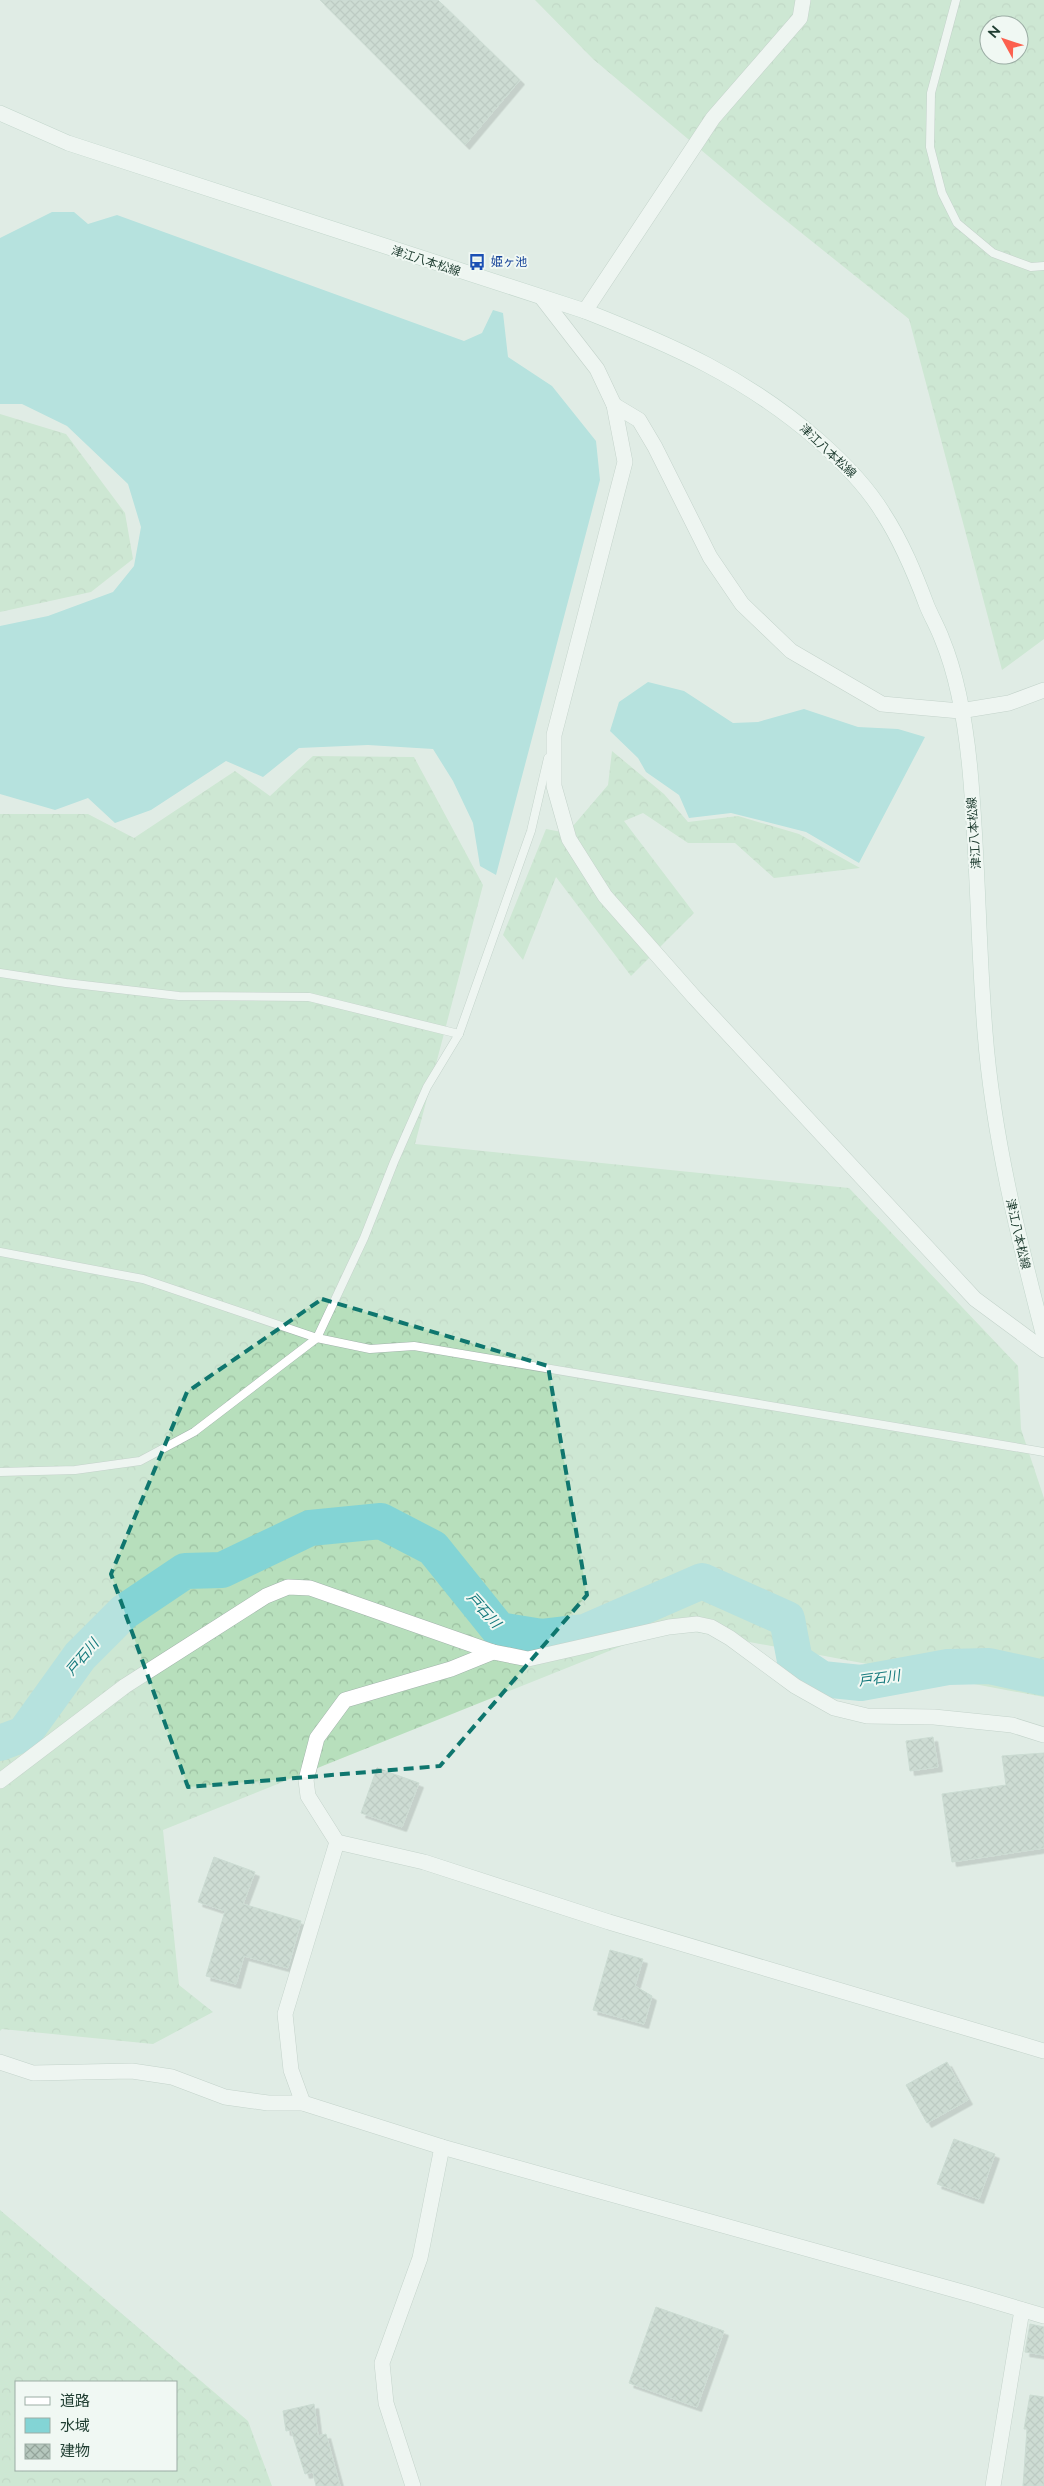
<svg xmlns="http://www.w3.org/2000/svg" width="1044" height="2486" viewBox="0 0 1044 2486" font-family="Raleway,'Noto Sans JP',sans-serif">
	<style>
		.forest { fill: url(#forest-crowns); fill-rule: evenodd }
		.water { fill: #83d4d5 }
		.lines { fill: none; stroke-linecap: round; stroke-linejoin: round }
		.river { stroke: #83d4d5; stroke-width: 36 }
		.building { fill: url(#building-cross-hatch); stroke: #b2c6bb; filter: url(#shadow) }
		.service-casing { stroke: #a2b4ab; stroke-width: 9 }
		.minor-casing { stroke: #a2b4ab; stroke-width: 16 }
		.secondary-casing { stroke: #a0bbae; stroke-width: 16 }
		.service { stroke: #fff; stroke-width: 8 }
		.minor { stroke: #fff; stroke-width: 15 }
		.secondary { stroke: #fff; stroke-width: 15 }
		.marked { fill: none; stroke: #0f766e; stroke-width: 4; stroke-dasharray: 10 6; stroke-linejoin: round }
		.labels { text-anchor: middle; stroke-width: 4; stroke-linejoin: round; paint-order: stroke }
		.street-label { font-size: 12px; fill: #1f3d31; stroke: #f0f8f3 }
		.transit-label { font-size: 12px; fill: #164399; stroke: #f0f8f3; text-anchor: start }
		.water-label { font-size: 14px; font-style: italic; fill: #157a7d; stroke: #f0f8f3 }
	</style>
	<defs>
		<pattern id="forest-crowns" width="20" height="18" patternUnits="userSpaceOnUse" patternTransform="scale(1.25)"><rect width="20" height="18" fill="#b7dfbc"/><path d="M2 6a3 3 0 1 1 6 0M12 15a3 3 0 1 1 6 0" fill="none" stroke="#9dc0a2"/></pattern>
		<pattern id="building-cross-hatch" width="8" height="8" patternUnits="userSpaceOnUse" patternTransform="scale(1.25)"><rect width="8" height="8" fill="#b5c7bd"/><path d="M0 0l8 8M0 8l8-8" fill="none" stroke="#93a39a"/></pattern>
		<filter id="shadow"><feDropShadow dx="4.5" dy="4.5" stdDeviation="0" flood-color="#0004"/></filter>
	</defs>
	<rect width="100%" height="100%" fill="#e0ece5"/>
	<g class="forest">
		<path d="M535 0H1044V639L1002 670 909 319 764 203 593 59ZM989 25H1019V55H989Z"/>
		<polygon points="0,414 66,434 125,513 133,559 91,592 0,612"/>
		<polygon points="612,751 664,794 688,822 738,816 799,834 860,868 774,878 735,843 688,843 643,813 624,821 694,913 631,976 556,877 523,960 503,935 546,829 567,833 608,785"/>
		<polygon points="313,756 414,757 483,885 415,1144 849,1188 1018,1366 1021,1429 1044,1498 1044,1697 669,1627 163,1830 179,1985 213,2012 153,2044 2,2029 0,2031 0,814 88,814 134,838 235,771 270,796"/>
		<path d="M0 2210 248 2421 272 2486H0ZM16 2382H176V2470H16Z"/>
	</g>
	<g class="water">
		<polygon points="52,212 74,212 88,224 117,215 464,341 482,333 493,310 503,313 508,357 552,386 596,441 600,480 496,875 480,866 473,823 453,781 433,749 368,745 299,748 263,777 226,761 151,810 115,823 88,798 55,810 0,794 0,626 48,616 113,592 134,566 141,527 128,484 67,426 22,404 0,404 0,238"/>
		<polygon points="648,682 684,691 733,723 758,722 804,709 858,727 898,729 925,737 859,863 806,832 731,813 689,818 679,795 646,772 638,758 610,731 619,702"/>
	</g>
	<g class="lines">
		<polyline class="river" points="0,1743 24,1734 80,1656 124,1612 185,1571 222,1570 310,1528 381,1521 433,1548 499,1630 542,1637 585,1632 702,1581 787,1619 795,1661 822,1679 861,1683 948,1667 989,1666 1044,1678"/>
	</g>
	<g class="building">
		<polygon points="320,0 438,0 520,80 465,145"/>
		<polygon points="933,1737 938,1767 910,1771 906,1741"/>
		<polygon points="1044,1753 1044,1848 952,1862 942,1794 1006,1785 1002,1756"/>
		<polygon points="377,1768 419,1783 402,1827 361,1813"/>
		<polygon points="214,1857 255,1872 243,1904 301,1921 288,1968 244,1956 236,1984 206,1976 225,1911 198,1902"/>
		<polygon points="610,1950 643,1959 635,1986 652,1996 644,2024 593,2010"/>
		<polygon points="947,2062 968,2100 927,2123 906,2085"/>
		<polygon points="954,2139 995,2154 979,2199 937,2184"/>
		<polygon points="656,2307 724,2331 697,2407 629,2383"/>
		<polygon points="1030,2324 1044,2327 1044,2355 1025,2352"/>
		<polygon points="1030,2395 1044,2397 1044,2486 1023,2486 1027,2429 1024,2429"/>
		<polygon points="314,2404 318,2436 326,2434 340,2486 316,2486 313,2472 305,2474 291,2430 286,2431 283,2411"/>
	</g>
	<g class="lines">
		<g class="service-casing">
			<g id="service">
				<polyline points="956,0 931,93 930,147 942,193 957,223 993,253 1031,267 1044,266"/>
				<polyline points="0,973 66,983 179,996 309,997 459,1034"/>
				<polyline points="0,1252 143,1279 317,1338 370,1349 414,1346 1044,1452"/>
				<polyline points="0,1472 75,1470 140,1461 194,1432 317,1338 364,1238 394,1162 427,1087 459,1034 531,831 548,758"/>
			</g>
		</g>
		<g class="minor-casing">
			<g id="minor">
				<polyline points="542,298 597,369 614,405 625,462 554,735 554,786 569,839 605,896 695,998 975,1299 1044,1350"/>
				<polyline points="585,311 713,118 800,18 803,0"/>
				<polyline points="614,405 639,420 655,447 710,557 742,604 791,651 882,704 960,711 1009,703 1044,690"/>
				<polyline points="493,1652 451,1669 345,1700 317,1738 306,1780 308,1796 337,1842 424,1862 609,1922 1044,2051"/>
				<polyline points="0,1781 125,1686 266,1596 288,1587 310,1588 493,1652 528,1659 669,1627 697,1624 711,1627 730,1638 795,1686 834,1708 867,1716 934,1717 1012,1725 1044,1735"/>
				<polyline points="0,2062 33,2073 132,2071 172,2077 225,2097 268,2103 303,2103 442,2147 973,2295 1044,2316"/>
				<polyline points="303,2103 291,2070 285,2014 337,1842"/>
				<polyline points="413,2486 386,2403 382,2363 420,2258 442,2147"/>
				<polyline points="993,2486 1022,2310"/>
			</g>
		</g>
		<g class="secondary-casing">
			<path id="secondary" d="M0 113 68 143 585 311C674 346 745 377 818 440 843 462 866 485 883 513 902 542 915 574 927 606 932 618 938 628 942 639 959 680 966 727 970 770 978 857 978 945 985 1032 993 1136 1018 1236 1044 1337"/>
		</g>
		<use href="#service" class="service"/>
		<use href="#minor" class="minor"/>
		<use href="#secondary" class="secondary"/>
	</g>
	<path d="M0 0H1044V2486H0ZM322 1299 548 1366 587 1595 440 1766 188 1787 111 1574 187 1392Z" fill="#e0ece5" fill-opacity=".55" fill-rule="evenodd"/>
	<path class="marked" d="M322 1299 548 1366 587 1595 440 1766 188 1787 111 1574 187 1392Z"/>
	<defs>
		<g id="bus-bare" transform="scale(1.35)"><path d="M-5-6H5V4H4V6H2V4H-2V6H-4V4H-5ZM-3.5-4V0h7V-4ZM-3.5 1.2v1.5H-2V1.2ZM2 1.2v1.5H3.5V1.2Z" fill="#1a4fb4" stroke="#f0f8f3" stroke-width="2.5" paint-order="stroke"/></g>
	</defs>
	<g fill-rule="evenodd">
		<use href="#bus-bare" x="477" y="262"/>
	</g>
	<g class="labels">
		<g class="street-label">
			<text transform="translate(426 261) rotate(18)" y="4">津江八本松線</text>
			<text transform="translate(828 451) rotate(43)" y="4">津江八本松線</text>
			<text transform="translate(974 833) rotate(-94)" y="4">津江八本松線</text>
			<text transform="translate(1018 1234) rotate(77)" y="4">津江八本松線</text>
		</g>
		<g class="transit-label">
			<text x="491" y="266">姫ヶ池</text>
		</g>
		<g class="water-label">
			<text transform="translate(484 1610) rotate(48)" y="5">戸石川</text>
			<text transform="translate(82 1657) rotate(-50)" y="5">戸石川</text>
			<text transform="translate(879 1678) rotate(-8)" y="5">戸石川</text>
		</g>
	</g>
	<rect x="15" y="2381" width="162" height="90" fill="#f0f8f3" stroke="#9cada5"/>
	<rect x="25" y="2397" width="25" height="8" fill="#ffffff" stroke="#9cada5"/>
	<text x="60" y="2406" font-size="15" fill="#1f3d31">道路</text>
	<rect x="25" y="2418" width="25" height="15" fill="#83d4d5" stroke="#9cada5"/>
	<text x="60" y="2431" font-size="15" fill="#1f3d31">水域</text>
	<rect x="25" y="2444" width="25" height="15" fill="url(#building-cross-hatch)" stroke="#9cada5"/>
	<text x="60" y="2456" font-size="15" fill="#1f3d31">建物</text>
	<g transform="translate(1004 40) rotate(310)"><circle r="24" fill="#f0f8f3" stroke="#9cada5"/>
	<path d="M0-4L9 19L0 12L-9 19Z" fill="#fc604e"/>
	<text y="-8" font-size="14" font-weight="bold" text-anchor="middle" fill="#1f3d31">N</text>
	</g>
</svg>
